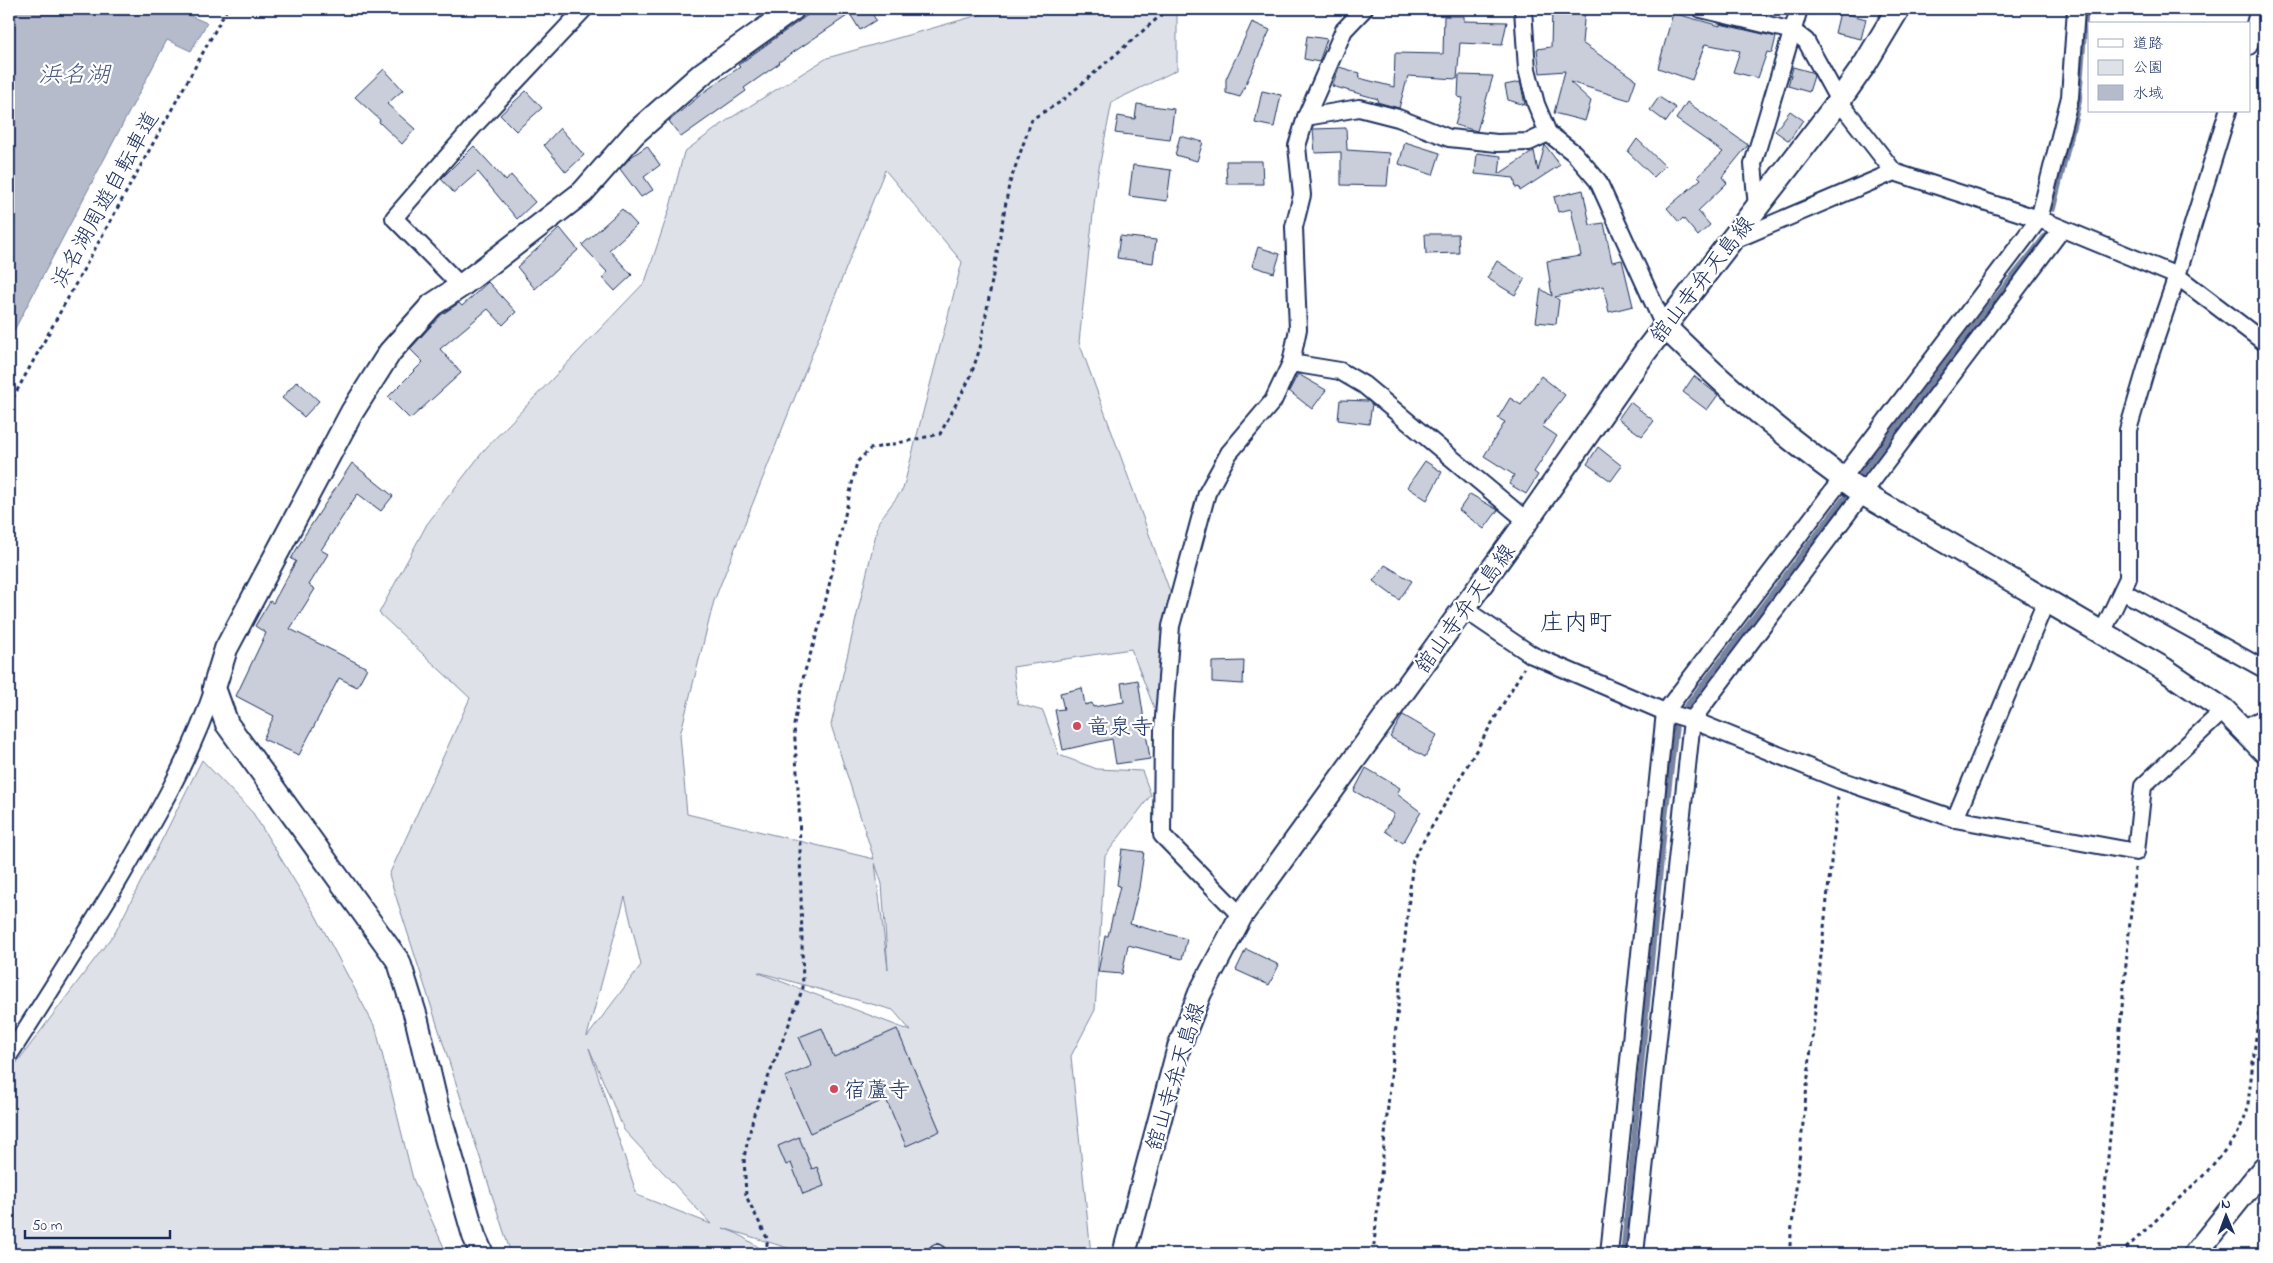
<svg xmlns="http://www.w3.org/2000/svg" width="2273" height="1263" viewBox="0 0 2273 1263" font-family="'Indie Flower','Klee One',sans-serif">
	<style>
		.green { fill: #dee1e7; stroke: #7c88a2; fill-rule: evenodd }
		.water { fill: #b5bbca; stroke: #77839f }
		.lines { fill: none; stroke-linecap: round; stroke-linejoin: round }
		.stream { stroke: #77839f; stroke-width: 5.5 }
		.building { fill: #caceda; stroke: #1b2f5e }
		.street-casing { stroke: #1b2f5e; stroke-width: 20 }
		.secondary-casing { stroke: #1b2f5e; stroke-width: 26 }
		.path { stroke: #1b2f5e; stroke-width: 3; stroke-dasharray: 4 4; stroke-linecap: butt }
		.street { stroke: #fff; stroke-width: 16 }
		.secondary { stroke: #fff; stroke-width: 22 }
		.poi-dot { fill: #d1495b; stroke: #fff; stroke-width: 2 }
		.labels { text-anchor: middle; stroke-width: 4.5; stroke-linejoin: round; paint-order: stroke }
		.street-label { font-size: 22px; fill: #1b2f5e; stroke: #fff }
		.poi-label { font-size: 22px; fill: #1b2f5e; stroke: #fff; text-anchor: start }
		.water-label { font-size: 24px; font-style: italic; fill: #49597e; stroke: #fff }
		.neighbourhood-label { font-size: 24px; fill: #1b2f5e; stroke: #fff }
	</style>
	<rect width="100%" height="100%" fill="#fff"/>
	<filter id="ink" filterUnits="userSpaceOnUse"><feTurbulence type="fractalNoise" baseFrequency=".02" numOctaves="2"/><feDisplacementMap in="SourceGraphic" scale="10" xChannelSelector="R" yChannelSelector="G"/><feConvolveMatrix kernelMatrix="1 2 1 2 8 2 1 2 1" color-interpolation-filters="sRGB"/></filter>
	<g filter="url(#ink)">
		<g class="green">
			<path d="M1000 9H1177V70L1112 102 1097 178 1079 342 1176 608 1163 730 1131 649 1013 667 1018 704 1043 711 1059 755 1097 769 1142 771 1151 795 1105 856 1095 1010 1071 1056 1091 1254H807L723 1228 738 1234 769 1254H511L389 875 470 698 379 613 427 524 485 449 645 282 670 207 684 152 729 119 827 58ZM885 170 962 262 903 489 879 521 831 725 874 859 687 814 680 735 714 601ZM875 863 882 884 888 969ZM625 897 641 965 587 1037V1036ZM758 972 893 1010 911 1031 759 973ZM589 1048 624 1130 711 1224 637 1195Z"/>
			<polygon points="202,760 253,813 316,916 376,1029 413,1179 447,1254 9,1254 9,1073 116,931"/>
		</g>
		<polygon class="water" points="9,9 192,9 188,15 207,23 191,51 167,40 9,340"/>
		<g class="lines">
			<g class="stream">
				<polyline points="2053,209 2079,102 2086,9"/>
				<polyline points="1856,481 1986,310 2046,235"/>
				<polyline points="1685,708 1851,489"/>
				<polyline points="1623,1254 1665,820 1676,727"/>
			</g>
		</g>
		<g class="building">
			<polygon points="816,9 869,9 876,20 860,30 850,14 779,62 780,63 744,88 746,91 681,137 669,121 704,92 740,67 738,65"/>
			<polygon points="1552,9 1585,9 1582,43 1636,80 1629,100 1570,82 1591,101 1585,121 1554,113 1565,71 1540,73 1537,49 1551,47"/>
			<polygon points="1840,12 1866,19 1861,39 1835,33"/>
			<polygon points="1673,13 1720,26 1720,24 1776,37 1772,53 1767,52 1758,78 1733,72 1740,51 1705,44 1692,80 1658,68"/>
			<polygon points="1444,16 1464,16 1464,21 1507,22 1502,45 1460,43 1457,79 1408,76 1399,108 1377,102 1378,99 1332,86 1339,67 1360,73 1359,78 1394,87 1395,53 1443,54"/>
			<polygon points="1252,22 1270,30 1240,97 1226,93 1226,79"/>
			<polygon points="1307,36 1327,39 1319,62 1304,59"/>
			<polygon points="1793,67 1811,72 1814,76 1809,92 1788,86"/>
			<polygon points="384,69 403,90 387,104 415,129 402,144 379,122 380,120 355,97"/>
			<polygon points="1459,75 1493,76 1477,131 1455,125 1463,98 1458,97"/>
			<polygon points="1520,82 1522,90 1525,105 1508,100 1505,85"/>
			<polygon points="526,91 542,108 516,131 500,115"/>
			<polygon points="1262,91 1281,95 1274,127 1255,123"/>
			<polygon points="1659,97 1676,108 1666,122 1650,110"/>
			<polygon points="1687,102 1748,145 1722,177 1727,183 1698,211 1710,225 1698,236 1683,218 1679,222 1667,208 1701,179 1698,176 1723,152 1676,119"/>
			<polygon points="1137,104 1174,109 1170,140 1115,133 1118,116 1135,119"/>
			<polygon points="1790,111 1803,120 1789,141 1775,131"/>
			<polygon points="560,128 584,155 566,172 544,145"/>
			<polygon points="1346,128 1347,150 1390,153 1387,186 1341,185 1341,152 1315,153 1313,129"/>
			<polygon points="1180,136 1203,142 1197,161 1175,155"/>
			<polygon points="1637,139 1665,166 1654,177 1628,152"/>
			<polygon points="1405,142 1440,153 1433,175 1399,164"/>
			<polygon points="1545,145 1560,165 1520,191 1519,187 1516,188 1514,178 1475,174 1477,153 1501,156 1499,174 1534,151 1538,171"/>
			<polygon points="474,146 506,181 511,175 535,202 517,219 478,172 454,193 441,179"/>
			<polygon points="647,146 660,165 644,177 653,190 641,197 620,169 631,157"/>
			<polygon points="1226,161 1262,161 1263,184 1227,184"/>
			<polygon points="1133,165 1171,170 1167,201 1129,196"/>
			<polygon points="1583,190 1590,225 1604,223 1612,262 1622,260 1633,306 1609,312 1603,286 1555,297 1559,300 1556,324 1536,322 1541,289 1552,296 1547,261 1581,256 1571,209 1558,212 1554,197"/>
			<polygon points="622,209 637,225 609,250 632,275 615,291 603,278 607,272 582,245"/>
			<polygon points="560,228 578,250 535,289 517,267"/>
			<polygon points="1425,234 1458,234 1459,253 1426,254"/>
			<polygon points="1120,236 1156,240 1153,263 1117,258"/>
			<polygon points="1258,247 1280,254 1274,273 1252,266"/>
			<polygon points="1497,261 1525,279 1515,295 1487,278"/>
			<polygon points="488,282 516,312 503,325 488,309 440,349 461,373 410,419 388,397 423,362 410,349 441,315 459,303 462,306"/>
			<polygon points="1298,374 1326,390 1312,409 1289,391"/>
			<polygon points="1541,376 1565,395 1542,426 1557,436 1534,472 1538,475 1526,494 1509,484 1514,475 1484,456 1505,422 1498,418 1510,398 1521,405"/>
			<polygon points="1694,376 1718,395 1707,410 1683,392"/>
			<polygon points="297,381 319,401 304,417 282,398"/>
			<polygon points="1340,400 1368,401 1372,404 1369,424 1338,420"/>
			<polygon points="1630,402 1654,421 1642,436 1618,419"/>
			<polygon points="1598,447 1622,466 1611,481 1587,464"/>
			<polygon points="1425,461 1442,472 1427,500 1407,487"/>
			<polygon points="352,463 393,496 381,511 358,494 356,496 321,550 328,554 309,585 315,589 290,629 367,668 357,687 339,678 299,755 263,739 274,716 236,696 266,633 255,626 270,601 273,603 296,561 291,559 306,533"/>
			<polygon points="1470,494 1498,510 1484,529 1459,510"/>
			<polygon points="1385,565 1412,581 1399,600 1373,581"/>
			<polygon points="1244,661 1243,684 1212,682 1212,662"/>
			<polygon points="1138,680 1150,759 1116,764 1112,739 1063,750 1055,710 1064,709 1060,693 1082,688 1085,705 1092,703 1093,707 1124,702 1121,683"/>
			<polygon points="1403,715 1437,735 1425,757 1390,737"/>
			<polygon points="1366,768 1400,788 1397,794 1421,812 1403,843 1385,831 1394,814 1354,791"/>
			<polygon points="1122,849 1144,852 1139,888 1130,924 1187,939 1182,959 1128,945 1122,974 1098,972 1105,936 1108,936 1120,886 1117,885"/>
			<polygon points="1246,949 1279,965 1269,985 1236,970"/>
			<polygon points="822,1028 834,1057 897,1029 940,1131 906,1146 886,1099 810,1133 785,1077 812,1066 799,1037"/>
			<polygon points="799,1137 812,1169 817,1167 824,1186 803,1194 791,1163 786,1165 778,1146"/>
		</g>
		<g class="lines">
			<g class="street-casing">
				<g id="street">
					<polyline points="1523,9 1527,69 1536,104 1548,133 1574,153 1598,181 1664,326"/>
					<polyline points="1701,9 1793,31 1806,41 1839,101 1894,172 2039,219 2177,276 2264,342"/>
					<polyline points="2249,46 2259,9"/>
					<polyline points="1306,117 1359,108 1398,118 1449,138 1497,143 1529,142 1548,133"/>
					<polyline points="1757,207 1753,164 1799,9"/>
					<polyline points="1732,241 1894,172"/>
					<polyline points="461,286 394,218 473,127 584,9"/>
					<polyline points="1291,363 1340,371 1364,385 1527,521"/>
					<polyline points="2122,591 2264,669"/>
					<polyline points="1464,609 1532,655 1665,712 1692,720 1840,780 1955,819 2136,852 2143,786 2224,710"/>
					<polyline points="2102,633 2128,578 2128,430 2150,355 2177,276 2228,111"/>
					<polyline points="2242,729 2264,718"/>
					<polyline points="1955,819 2046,601"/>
					<polyline points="1241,916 1162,835 1163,730 1171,626 1207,493 1229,453 1273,401 1291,363 1298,329 1294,227 1302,195 1297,146 1306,117 1344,30 1364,9"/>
					<path d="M9 1055C46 999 81 942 116 885 153 822 191 758 214 688"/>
					<polyline points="937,1253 937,1254"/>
					<polyline points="1609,1254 1665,712 2039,219 2070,97 2076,9"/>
					<polyline points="1635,1254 1692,720 2062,229"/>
				</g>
			</g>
			<g class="secondary-casing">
				<g id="secondary">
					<path d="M1664 326C1726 388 1795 445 1867 496L2164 669 2224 710 2264 751"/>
					<polyline points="482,1254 474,1236 437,1106 416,1017 399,962 227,724 214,688 226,649 352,412 390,352 432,305 461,286 583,192 634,134 703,73 793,9"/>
					<polyline points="1124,1254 1179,1047 1200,993 1241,916 1527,521 1645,352 1839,101 1865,64 1898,9"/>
					<polyline points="2195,1254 2264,1168"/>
				</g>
			</g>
			<g class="path">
				<polyline points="9,405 227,9"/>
				<polyline points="767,1254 767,1238 746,1196 744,1157 754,1114 803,988 799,804 794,725 804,674 821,621 857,462 870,449 940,434 970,378 980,348 1009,185 1032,119 1062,101 1168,9"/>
				<polyline points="1373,1254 1413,859 1524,668"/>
				<polyline points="1789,1254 1838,797"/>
				<polyline points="2099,1254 2135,868"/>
				<polyline points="2120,1254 2205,1174 2236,1137 2247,1112 2264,970"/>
			</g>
			<use href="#street" class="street"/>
			<use href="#secondary" class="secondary"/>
		</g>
	</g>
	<g class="poi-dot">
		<circle cx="1077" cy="726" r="5"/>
		<circle cx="834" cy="1089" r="5"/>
	</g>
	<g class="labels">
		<g class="street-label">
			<text transform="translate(104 199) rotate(-61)" y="8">浜名湖周遊自転車道</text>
			<text transform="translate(1701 279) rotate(-52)" y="8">舘山寺弁天島線</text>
			<text transform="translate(1464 608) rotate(-54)" y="8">舘山寺弁天島線</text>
			<text transform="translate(1174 1076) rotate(-73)" y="8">舘山寺弁天島線</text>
		</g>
		<g class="poi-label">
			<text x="1087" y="734">竜泉寺</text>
			<text x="844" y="1097">宿蘆寺</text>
		</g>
		<g class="water-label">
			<text x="74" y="82">浜名湖</text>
		</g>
		<g class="neighbourhood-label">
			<text x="1576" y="630">庄内町</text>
		</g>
	</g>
	<rect width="2273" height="1263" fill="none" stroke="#fff" stroke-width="30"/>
	<rect x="15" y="15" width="2243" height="1233" fill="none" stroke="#1b2f5e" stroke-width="2" filter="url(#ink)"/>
	<rect x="2088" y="22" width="162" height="90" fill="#ffffff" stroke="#a4acbf"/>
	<rect x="2098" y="39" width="25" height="8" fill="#ffffff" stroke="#a4acbf"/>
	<text x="2133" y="48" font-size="15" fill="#1b2f5e">道路</text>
	<rect x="2098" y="60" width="25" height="15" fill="#dee1e7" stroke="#a4acbf"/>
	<text x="2133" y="72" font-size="15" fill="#1b2f5e">公園</text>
	<rect x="2098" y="85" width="25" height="15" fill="#b5bbca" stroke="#a4acbf"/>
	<text x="2133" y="98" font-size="15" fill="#1b2f5e">水域</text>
	<g transform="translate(2226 1216) rotate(359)" stroke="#ffffff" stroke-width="4" paint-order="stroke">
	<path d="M0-4L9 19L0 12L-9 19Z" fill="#1b2f5e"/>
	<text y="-8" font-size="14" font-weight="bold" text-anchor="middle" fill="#1b2f5e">N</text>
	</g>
	<path d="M25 1230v8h145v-8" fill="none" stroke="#1b2f5e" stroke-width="2.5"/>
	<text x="32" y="1230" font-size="15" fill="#1b2f5e" stroke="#ffffff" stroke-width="4" paint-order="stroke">50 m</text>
</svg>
